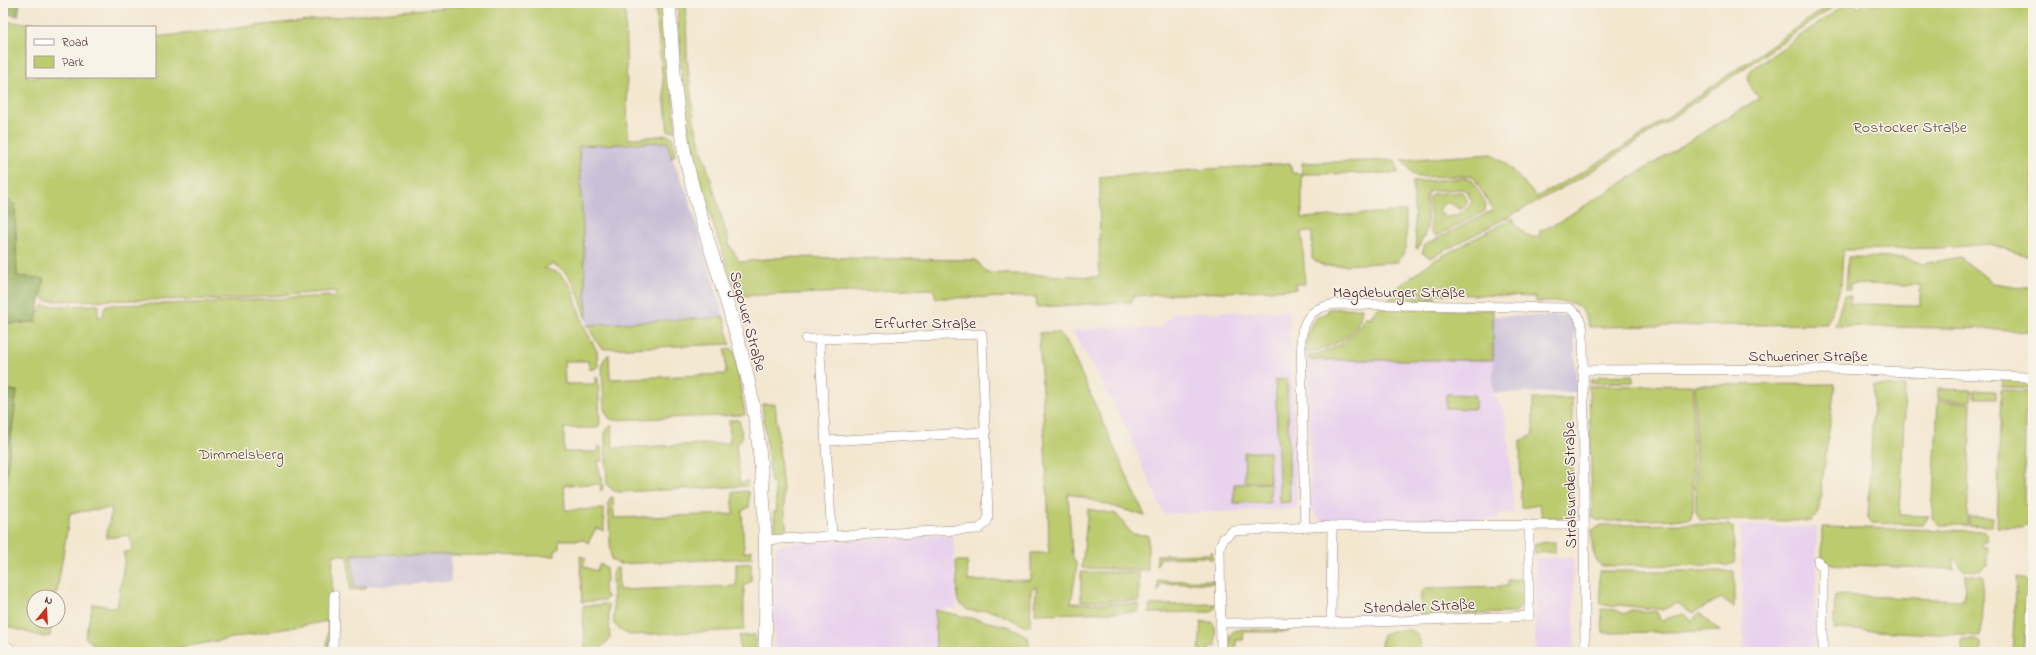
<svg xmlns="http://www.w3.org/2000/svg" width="2036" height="655" viewBox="0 0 2036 655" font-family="'Indie Flower',sans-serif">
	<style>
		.built { fill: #e9d2ed }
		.industrial { fill: #c9bfd7 }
		.green { fill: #bbcb6e; stroke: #82754c }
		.forest { fill: #94af61; stroke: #6f6746 }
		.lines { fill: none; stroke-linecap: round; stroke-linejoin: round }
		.street-casing { stroke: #9e837e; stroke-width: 10 }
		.secondary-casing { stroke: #9e837e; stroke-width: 14 }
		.street { stroke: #fff; stroke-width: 9 }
		.secondary { stroke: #fff; stroke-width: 13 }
		.labels { text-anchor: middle; stroke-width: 3; stroke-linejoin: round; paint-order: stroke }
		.park-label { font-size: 16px; fill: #664a3c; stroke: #f7f3e8 }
		.street-label { font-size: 16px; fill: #4a1f2b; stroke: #f7f3e8 }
	</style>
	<rect width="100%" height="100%" fill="#f7f3e8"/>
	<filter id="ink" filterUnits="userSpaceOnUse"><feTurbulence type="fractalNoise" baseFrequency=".025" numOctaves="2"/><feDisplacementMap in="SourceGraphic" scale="8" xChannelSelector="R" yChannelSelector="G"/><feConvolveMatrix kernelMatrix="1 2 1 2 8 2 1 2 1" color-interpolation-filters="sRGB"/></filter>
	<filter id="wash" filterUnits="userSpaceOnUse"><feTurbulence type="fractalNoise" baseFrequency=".012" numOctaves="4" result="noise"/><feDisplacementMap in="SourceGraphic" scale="16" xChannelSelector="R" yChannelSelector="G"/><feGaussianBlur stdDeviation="0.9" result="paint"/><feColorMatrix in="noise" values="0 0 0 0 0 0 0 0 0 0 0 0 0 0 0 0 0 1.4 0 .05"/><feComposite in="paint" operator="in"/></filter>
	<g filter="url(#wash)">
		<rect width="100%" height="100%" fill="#f3e7d0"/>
		<g class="built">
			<polygon points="1289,311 1297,509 1164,514 1122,420 1073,331 1103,327 1159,329 1174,313"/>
			<polygon points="1309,360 1493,360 1493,393 1502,408 1507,424 1514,513 1498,514 1498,519 1321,521 1311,508"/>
			<polygon points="1740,525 1817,527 1815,652 1744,652"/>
			<polygon points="953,535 957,608 935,610 936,652 774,652 775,552 777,547 783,544"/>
			<polygon points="1535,558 1573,558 1575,652 1535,652"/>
		</g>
		<g class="industrial">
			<polygon points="668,142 672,159 687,193 724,317 587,325 579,146"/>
			<polygon points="1493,316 1574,316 1576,392 1493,393"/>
			<polygon points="352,554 450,554 452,581 354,587"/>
		</g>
		<g class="green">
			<path d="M493 3H625L628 139 667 135 672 137 676 153 672 159 667 142 579 146 587 320C579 298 575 273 552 264L544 268 559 273 571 286 584 327 597 351 598 366 595 369H589L588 361H564L565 384H595V378H598L600 424 597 428H564V452H597L598 446 601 447 602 461H598L599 476H602L603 488 601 491 600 484 564 485 565 510 604 509V531L596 528 588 543 584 540H559V549L555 551V556L352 554 354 587 367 586 365 589 350 590 348 555H333L330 652H327L328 621 155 652H101L85 637 93 604 117 608 125 558 123 553 132 550 130 535 106 538 112 508 70 513 56 597H34V621H52L50 636 43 637 3 625V501L17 391 3 389V324L36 322 37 314 43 306 99 305 98 317H102L106 305 197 303 330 296 334 300 337 291 233 299 46 301C38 296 42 287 44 279L17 276 15 206 3 196V22L54 24 71 27H27V77H155V37L346 16Z"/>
			<polygon points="655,3 664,3 676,131 668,131"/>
			<path d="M677 3H686L687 57 694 122 730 246 740 262 786 257 976 260 987 273 1099 277 1100 177 1290 163 1292 173 1302 174V163L1395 160 1398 173 1302 174V218L1406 211V249L1398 262 1324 266 1312 259V232H1302L1305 284H1295L1296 289 1133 296 1132 302 1037 307 1036 297 936 298 933 289 737 296C720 242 699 189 689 133 681 90 680 46 677 3Z"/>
			<polygon points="1832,3 1839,3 1637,142 1584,176 1431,258 1422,253 1425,245 1493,210 1473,176 1418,177 1413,174 1402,160 1491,154 1505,163 1537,197 1582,172 1636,139"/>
			<path d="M1847 3H1854L1858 8 1864 3H2033V258L1990 244 1943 248 1843 250 1841 286 1827 324 1589 327C1581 295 1564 303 1536 302V297L1391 292 1433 261 1513 218 1515 224 1529 237H1539L1540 231 1555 224 1759 98C1752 88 1744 83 1751 70Z"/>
			<path d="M1465 178 1472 180 1486 204 1485 211 1437 236 1431 232V227L1429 197 1432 194 1462 192 1467 199V204L1460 209 1449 203 1443 204 1439 211 1445 217C1453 218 1469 210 1472 201L1466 191 1463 189 1429 191 1427 195V229L1418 249 1416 248 1413 182Z"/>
			<polygon points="1848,257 1906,258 1923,264 1960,257 1993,283 2033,289 2033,333 2000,329 1835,326 1844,296 1850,296 1850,304 1920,305 1920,285 1850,284 1850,290 1846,290"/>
			<polygon points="1393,296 1435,297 1436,302 1390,301 1389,298"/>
			<path d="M1362 308C1361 335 1329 350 1306 353 1307 336 1308 317 1327 313L1328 309Z"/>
			<path d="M1378 308 1493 310V360H1309L1308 356C1334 352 1351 339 1365 317H1372L1373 313Z"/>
			<polygon points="724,317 730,344 605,349 600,347 587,325"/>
			<polygon points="1052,332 1060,333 1066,340 1145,516 1068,493 1072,555 1077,566 1071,603 1138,604 1138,612 1035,614 1036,586 1031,590 1030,626 1027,627 996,612 986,610 977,612 968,610 958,602 956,561 967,561 968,581 1031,580 1031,553 1049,553 1048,506 1039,333"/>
			<polygon points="731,348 734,351 745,415 613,420 609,418 604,409 602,365 604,359 609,354 610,379 726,374 725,349"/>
			<polygon points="1633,375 1633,382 1590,383 1591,380 1598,379 1599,376"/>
			<polygon points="1287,379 1290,502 1280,503 1275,380"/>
			<path d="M2003 379C2013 380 2029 377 2033 388L2002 387Z"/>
			<polygon points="1835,384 1819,508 1817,515 1810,521 1700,520 1696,511 1695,385"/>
			<polygon points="1693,385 1693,511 1690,519 1607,521 1597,520 1592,517 1589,386"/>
			<polygon points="1874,385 1905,387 1900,515 1929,516 1923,525 1872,523 1868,519"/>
			<polygon points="1938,389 1972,390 1971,401 1938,399"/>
			<polygon points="1974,390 1996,391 1996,398 1974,398"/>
			<polygon points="2001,390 2033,391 2033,412 2025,412 2024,504 2030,506 2029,524 2021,527 1997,527"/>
			<polygon points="1446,394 1475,395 1475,409 1446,408"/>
			<polygon points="1572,398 1572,506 1568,518 1543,518 1539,505 1521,508 1520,441 1533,435 1533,399"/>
			<polygon points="1938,401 1971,403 1967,525 1939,525 1932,518"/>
			<polygon points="762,404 775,404 787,534 779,534 775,531 774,512 777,511 774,483 771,483"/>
			<path d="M729 420H738L740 422 742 439 736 444 740 484 748 480 747 486 620 492 614 491 607 485 605 438C605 432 606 428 612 425L613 448 730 443Z"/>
			<polygon points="1244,452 1269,452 1270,482 1245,482"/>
			<polygon points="1270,483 1270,503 1234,503 1234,484"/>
			<polygon points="747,491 749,493 749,507 742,511 744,553 751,550 752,558 619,564 611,559 608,504 610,498 613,497 614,518 733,514 733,492"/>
			<polygon points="1088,509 1116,514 1132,534 1148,535 1148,570 1082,568"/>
			<polygon points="1969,517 1993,518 1992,526 1969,525"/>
			<path d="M1693 524 1728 525 1733 528 1735 563 1728 565 1601 566C1591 556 1592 544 1592 530L1602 525Z"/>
			<polygon points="1822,527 1984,531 1987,533 1987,541 1982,542 1982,547 1987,547 1987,566 1981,571 1963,570 1956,560 1952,560 1954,569 1822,564"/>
			<polygon points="1555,542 1555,552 1534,553 1535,543"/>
			<polygon points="1212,551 1213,559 1209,559 1208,557 1161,558 1156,566 1157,555 1209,554"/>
			<polygon points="580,556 586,558 583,566 596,571 600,564 606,567 607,582 604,583 605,596 608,596 605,600 582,602"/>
			<polygon points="751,563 751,581 744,586 744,630 630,635 623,632 614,624 612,575 614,569 618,568 619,590 736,586 736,564"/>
			<polygon points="1599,571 1734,571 1734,608 1721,598 1693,613 1676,603 1664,610 1619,605 1614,607 1601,604"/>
			<rect x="1081" y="572" width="58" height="29"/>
			<polygon points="1965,574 1983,576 1981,636 1834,629 1835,595 1964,600"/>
			<polygon points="2017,577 2023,578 2029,583 2024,652 2012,652"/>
			<path d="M1525 579C1524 591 1525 606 1515 613L1420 615 1421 592 1425 588 1508 586V580Z"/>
			<polygon points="1214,580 1214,583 1161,584 1158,592 1158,581"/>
			<polygon points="605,604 608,605 610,639 597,652 585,652 583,606"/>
			<polygon points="1215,604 1214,609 1211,612 1149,613 1150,605"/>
			<polygon points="1601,609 1616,610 1624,614 1631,610 1657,612 1660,620 1664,621 1668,618 1684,614 1692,621 1699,613 1720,631 1603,633"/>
			<polygon points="935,610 1011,627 1028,637 1030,652 936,652"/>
			<polygon points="1201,622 1212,622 1215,627 1216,646 1209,647 1209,652 1199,652"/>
			<polygon points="1242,629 1289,630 1289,632 1244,632 1243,640 1236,640 1236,652 1229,652 1230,635 1234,631"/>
			<path d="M1405 629C1419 631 1420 640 1421 652H1386L1381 645 1383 634Z"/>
			<polygon points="755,635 756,652 740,652 739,636"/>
			<polygon points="1962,640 1979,640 1981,642 1981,652 1962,652"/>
		</g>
		<g class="forest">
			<polygon points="3,3 20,3 18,16 3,13"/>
			<polygon points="3,196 15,205 17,276 44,279 36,322 3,324"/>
			<polygon points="3,389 17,391 4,491 3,491"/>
		</g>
	</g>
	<g filter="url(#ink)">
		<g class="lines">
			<g class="street-casing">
				<g id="street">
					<polygon points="982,334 988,518 986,523 979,529 832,536 819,339"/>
					<polyline points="806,339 819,339"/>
					<polyline points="1582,370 1837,369 2026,377 2033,380"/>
					<polyline points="826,441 986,432"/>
					<path d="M1305 527 1301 339C1304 316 1314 306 1338 304L1569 308 1578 315 1583 329 1585 652"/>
					<polyline points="766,540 832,536"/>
					<polyline points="1818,561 1819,565 1823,566 1823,652"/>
					<polyline points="1331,622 1332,526"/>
					<polyline points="1220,623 1374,622 1529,616 1529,525"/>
					<polyline points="3,643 14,652"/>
					<polyline points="333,652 334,595"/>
					<polyline points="1221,652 1220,546 1223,539 1233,531 1332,526 1584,525"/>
					<polyline points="2030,652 2033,565"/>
				</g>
			</g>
			<g class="secondary-casing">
				<path id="secondary" d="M669 3C673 57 675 111 687 164 704 239 733 310 749 384 767 473 767 563 765 652"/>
			</g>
			<use href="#street" class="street"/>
			<use href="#secondary" class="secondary"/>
		</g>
	</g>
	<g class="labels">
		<g class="park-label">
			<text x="1910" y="132">Rostocker Straße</text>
			<text x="241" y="459">Dimmelsberg</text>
		</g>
		<g class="street-label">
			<text x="1399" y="297">Magdeburger Straße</text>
			<text transform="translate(749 321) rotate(75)" y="6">Segouer Straße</text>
			<text x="925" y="328">Erfurter Straße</text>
			<text x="1808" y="361">Schweriner Straße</text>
			<text transform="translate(1569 485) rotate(-91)" y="6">Stralsunder Straße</text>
			<text transform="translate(1419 605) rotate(-2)" y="6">Stendaler Straße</text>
		</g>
	</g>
	<rect width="2036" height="655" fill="none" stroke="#f7f3e8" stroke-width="16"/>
	<rect x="26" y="26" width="130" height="52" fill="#f7f3e8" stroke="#b29e9c"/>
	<rect x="34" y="39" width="20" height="6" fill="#ffffff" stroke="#b29e9c"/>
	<text x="62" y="46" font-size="12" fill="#4a1f2b">Road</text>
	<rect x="34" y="56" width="20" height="12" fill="#bbcb6e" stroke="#b29e9c"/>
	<text x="62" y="66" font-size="12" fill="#4a1f2b">Park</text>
	<g transform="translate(46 609) rotate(18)"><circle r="19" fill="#f7f3e8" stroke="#b29e9c"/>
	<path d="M0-3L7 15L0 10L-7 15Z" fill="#c8321e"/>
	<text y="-6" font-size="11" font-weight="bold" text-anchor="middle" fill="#4a1f2b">N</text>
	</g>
</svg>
